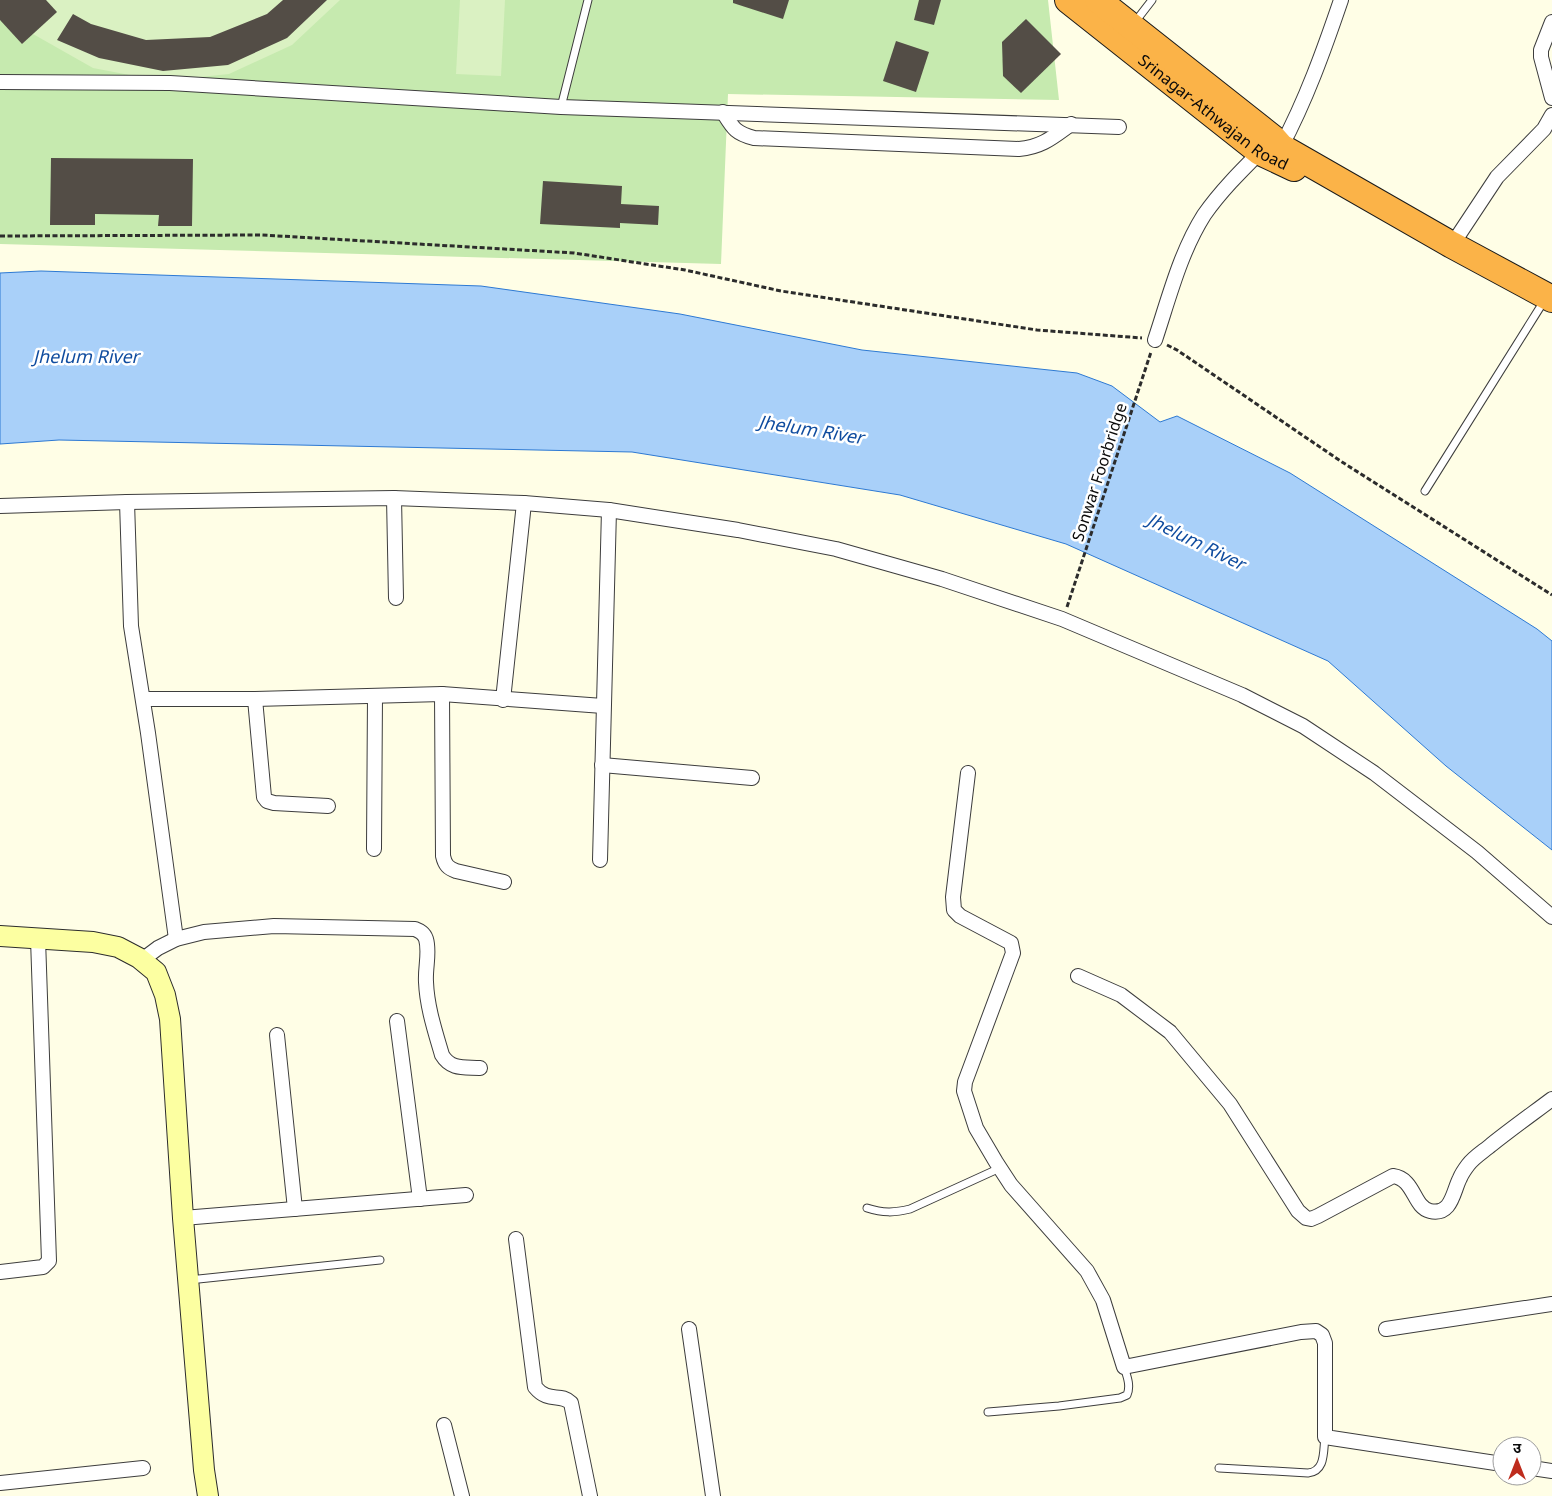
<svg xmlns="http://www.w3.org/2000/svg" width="1552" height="1496" viewBox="0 0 1552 1496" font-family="Georgia,'Noto Sans Devanagari',serif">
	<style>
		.green { fill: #c6eaaf }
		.pitch { fill: #daf1c2 }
		.water { fill: #a9d0f9; stroke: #2d79d3 }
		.building { fill: #534d46 }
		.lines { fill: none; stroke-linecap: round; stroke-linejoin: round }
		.lane-casing { stroke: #3d3d3d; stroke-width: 9 }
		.street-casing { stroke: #3d3d3d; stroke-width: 16 }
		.secondary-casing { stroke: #2c2c2c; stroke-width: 22 }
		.highway-casing { stroke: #1b1b1b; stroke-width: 28 }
		.path { stroke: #2c2c2c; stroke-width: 3; stroke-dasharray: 5 2.5; stroke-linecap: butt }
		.lane { stroke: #fff; stroke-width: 7 }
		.street { stroke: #fff; stroke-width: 14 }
		.secondary { stroke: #fcffa1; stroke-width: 20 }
		.highway { stroke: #fbb348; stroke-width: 26 }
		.labels { text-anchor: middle; stroke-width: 5; stroke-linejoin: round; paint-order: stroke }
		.street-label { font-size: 16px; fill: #0a0a0a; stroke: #fff }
		.water-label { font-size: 18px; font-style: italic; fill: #0f4c9f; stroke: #fff }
	</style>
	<rect width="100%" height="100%" fill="#fffee6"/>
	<polygon class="green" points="0,0 1048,0 1059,100 728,94 721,264 0,244"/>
	<g class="pitch">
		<polygon points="0,0 340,0 292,45 229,74 161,81 93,68 33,34 22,44"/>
		<polygon points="460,0 505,0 501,76 456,74"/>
	</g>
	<polygon class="water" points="41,271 481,286 680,314 862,350 1077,373 1112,386 1160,422 1177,416 1290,473 1537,629 1552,641 1552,850 1446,766 1328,661 1066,544 900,495 632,452 59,440 0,444 0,273"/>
	<g class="building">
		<polygon points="0,0 46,0 57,12 22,44 0,20"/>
		<polygon points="283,0 327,0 287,38 228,65 163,71 99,58 57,40 73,14 91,24 146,40 210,37 267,14"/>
		<polygon points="733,0 789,0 783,19 733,3"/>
		<polygon points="919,0 941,0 934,25 914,20"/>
		<polygon points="1026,19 1061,54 1021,93 1003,76 1002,42"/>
		<polygon points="896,41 929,52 916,92 883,81"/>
		<polygon points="51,158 193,159 192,226 158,226 159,215 95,214 95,225 50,225"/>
		<polygon points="543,181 622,186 621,204 659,206 658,225 620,223 620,228 540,224"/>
	</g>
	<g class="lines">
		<g class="lane-casing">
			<g id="lane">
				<polyline points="1135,22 1152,0"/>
				<polyline points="561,107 588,0"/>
				<polyline points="1425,491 1544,301"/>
				<path d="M867 1208C883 1213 894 1213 910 1209L1000 1168"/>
				<polyline points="189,1280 380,1260"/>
				<path d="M988 1412 1059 1406 1120 1398 1127 1395C1131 1386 1127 1376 1124 1367"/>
				<path d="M1219 1468 1308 1473C1326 1471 1323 1451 1325 1437"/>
			</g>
		</g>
		<g class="street-casing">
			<g id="street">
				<polyline points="1552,22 1541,50 1541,57 1552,98"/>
				<polyline points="0,82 170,83 561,107 1119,127"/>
				<path d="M723 112C733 128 735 133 754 138L1019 149C1042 147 1053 137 1071 124"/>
				<path d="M1281 147C1306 100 1324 50 1341 0"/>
				<polyline points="1452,245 1497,177 1544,129 1552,115"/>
				<path d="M1155 340C1169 298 1180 253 1204 215 1220 192 1240 172 1260 152"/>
				<polyline points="394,498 396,598"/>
				<polyline points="127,502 131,626 148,733 176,939"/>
				<polyline points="0,506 127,502 394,498 524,503 609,510 738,530 836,549 942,579 1062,619 1242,695 1303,726 1374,773 1477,852 1552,917"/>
				<path d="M442 694 443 856C445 865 448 868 456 871L504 882"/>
				<polyline points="143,699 255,699 442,694 603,706"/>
				<polyline points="255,699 264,797 267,801 274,803 328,806"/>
				<polyline points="503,700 524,503"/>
				<polyline points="602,765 752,778"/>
				<polyline points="968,773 953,897 954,910 960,916 1011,943 1013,953 965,1082 964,1091 976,1128 996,1162 1011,1185 1087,1271 1103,1300 1124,1367 1301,1332 1316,1331 1322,1335 1325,1343 1325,1437 1502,1464"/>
				<polyline points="374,849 375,696"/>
				<polyline points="600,860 609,510"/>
				<path d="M142 960 158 948 176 939 204 932 274 926 415 929C420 931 424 933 426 939 430 952 425 968 426 982 427 1007 435 1031 442 1055 451 1070 464 1067 480 1068"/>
				<path d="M1078 976 1121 995 1170 1032 1230 1104 1298 1211 1306 1218 1311 1219 1318 1216 1393 1176C1415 1179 1413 1207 1430 1211 1452 1216 1453 1191 1460 1178 1462 1173 1465 1169 1468 1165 1474 1157 1484 1151 1491 1145 1511 1129 1532 1114 1552 1099"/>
				<polyline points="397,1021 420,1199"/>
				<polyline points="277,1035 295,1209"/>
				<polyline points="183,1218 466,1195"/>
				<path d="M516 1239 535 1387C549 1404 560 1392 571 1403L590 1496"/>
				<polyline points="0,1272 43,1267 49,1261 38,939"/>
				<polyline points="689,1329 713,1496"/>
				<polyline points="1386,1329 1552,1304"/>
				<polyline points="444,1425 462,1496"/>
				<polyline points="1532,1468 1552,1471"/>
				<polyline points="0,1483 143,1468"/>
			</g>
		</g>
		<g class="secondary-casing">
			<polyline id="secondary" points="0,936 93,942 118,947 139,958 156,972 165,995 170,1019 183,1218 204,1470 208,1496"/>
		</g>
		<g class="highway-casing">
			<g id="highway">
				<path id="s1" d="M1068 0 1260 152 1294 168"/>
				<polyline points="1098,0 1274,139 1281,147 1452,245 1552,299"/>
			</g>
		</g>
		<g class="path">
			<polyline points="0,236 262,235 574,253 685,270 781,291 1037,330 1142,338"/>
			<polyline points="1167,345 1177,350 1342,462 1552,595"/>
			<polyline points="1067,607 1151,352"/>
		</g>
		<use href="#lane" class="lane"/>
		<use href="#street" class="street"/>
		<use href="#secondary" class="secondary"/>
		<use href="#highway" class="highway"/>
	</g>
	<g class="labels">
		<g class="street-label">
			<text dy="6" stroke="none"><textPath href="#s1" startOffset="184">Srinagar-Athwajan Road</textPath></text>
			<text transform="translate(1099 472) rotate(-72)" y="6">Sonwar Foorbridge</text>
		</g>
		<g class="water-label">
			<text x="86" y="363">Jhelum River</text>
			<text transform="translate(811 430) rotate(9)" y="6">Jhelum River</text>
			<text transform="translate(1196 542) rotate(26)" y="6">Jhelum River</text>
		</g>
	</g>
	<g transform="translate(1517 1461)"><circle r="24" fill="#ffffff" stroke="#9d9d9d"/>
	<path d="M0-4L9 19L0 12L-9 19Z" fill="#be2c1d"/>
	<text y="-8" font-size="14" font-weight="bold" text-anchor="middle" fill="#0a0a0a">उ</text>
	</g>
</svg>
